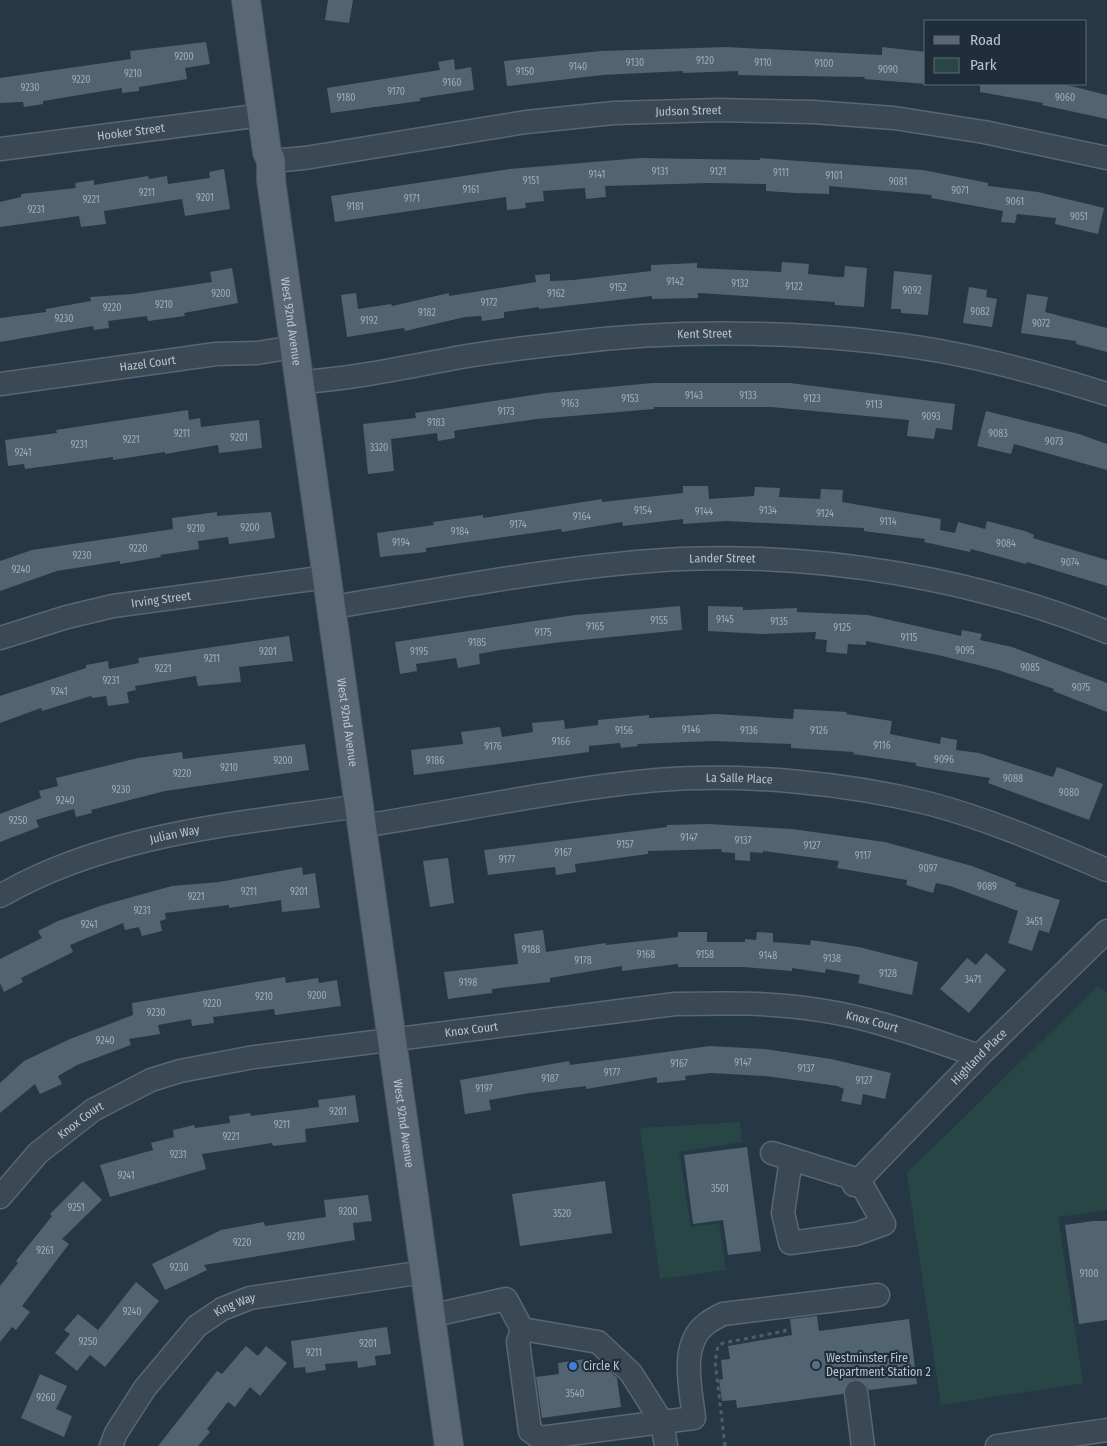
<svg xmlns="http://www.w3.org/2000/svg" width="1107" height="1446" viewBox="0 0 1107 1446" font-family="'Fira Sans Condensed',sans-serif">
	<style>
		.green { fill: #284645 }
		.building { fill: #526372 }
		.lines { fill: none; stroke-linecap: round; stroke-linejoin: round }
		.minor-casing { stroke: #5a6772; stroke-width: 25 }
		.major-casing { stroke: #485561; stroke-width: 30 }
		.path { stroke: #496363; stroke-width: 3; stroke-dasharray: 4 4; stroke-linecap: butt }
		.minor { stroke: #3b4954; stroke-width: 22 }
		.major { stroke: #596874; stroke-width: 28 }
		.service-dot { fill: #5c6f8a; stroke: #1f2e3a; stroke-width: 2 }
		.shop-dot { fill: #3f7fe0; stroke: #1f2e3a; stroke-width: 2 }
		.labels { text-anchor: middle; stroke-width: 4.5; stroke-linejoin: round; paint-order: stroke }
		.number-label { font-size: 10px; fill: #9facb7 }
		.street-label { font-size: 12px; fill: #b9c4ce; stroke: #1f2e3a }
		.poi-label { font-size: 12px; fill: #b9c4ce; stroke: #1f2e3a; text-anchor: start }
	</style>
	<rect width="100%" height="100%" fill="#263845"/>
	<g class="green">
		<polygon points="1097,987 1107,992 1107,1210 1058,1217 1083,1383 941,1405 907,1173"/>
		<polygon points="740,1122 742,1142 679,1152 691,1227 719,1223 726,1270 660,1279 640,1128"/>
	</g>
	<g class="building">
		<polygon points="328,0 353,0 349,23 325,20"/>
		<polygon points="206,42 210,64 185,68 187,79 139,87 139,91 122,93 122,88 43,101 43,104 24,107 23,102 0,103 0,78 131,59 130,51"/>
		<polygon points="726,47 882,55 882,47 926,52 926,84 864,79 865,77 738,75 738,71 683,73 683,71 603,75 507,86 504,61 601,51"/>
		<polygon points="454,59 455,70 471,67 474,90 420,98 420,101 331,113 327,88 440,70 438,62"/>
		<polygon points="980,84 1063,84 1107,95 1107,119 1042,105 1043,103 980,92"/>
		<polygon points="640,158 760,160 760,158 923,170 988,183 988,186 1038,192 1104,208 1098,234 1055,224 1056,218 1017,214 1015,223 1001,222 1003,211 931,198 932,195 829,186 829,194 795,193 766,191 766,184 709,183 605,186 606,197 586,199 585,188 543,191 544,201 525,203 526,208 507,210 506,197 335,222 331,196 510,169"/>
		<polygon points="224,169 230,209 185,216 182,199 104,211 106,224 81,227 79,216 0,227 0,202 21,197 21,194 76,188 75,183 94,180 94,185 148,176 149,179 167,176 168,184 210,178 209,172"/>
		<polygon points="782,262 809,264 808,274 837,277 844,277 845,266 867,268 864,307 835,305 835,302 698,293 698,298 652,299 652,296 539,309 539,307 504,312 504,318 482,321 481,316 465,317 405,331 404,328 347,337 341,295 356,293 358,309 391,304 392,306 449,293 449,296 536,282 535,275 550,274 550,281 573,280 651,271 651,265 697,263 697,268 781,272"/>
		<polygon points="232,268 238,303 184,313 185,316 148,321 147,316 108,321 109,328 94,330 93,326 0,342 0,318 46,312 46,309 91,301 90,297 132,294 212,282 210,272"/>
		<polygon points="894,271 932,275 928,315 901,313 901,309 891,309"/>
		<polygon points="969,287 987,290 986,297 997,299 992,327 963,323"/>
		<polygon points="1027,294 1048,297 1045,312 1107,328 1107,352 1076,344 1076,341 1021,333"/>
		<polygon points="652,383 790,383 955,404 952,430 936,428 934,439 907,436 909,420 771,407 654,407 654,409 537,419 458,430 454,431 455,438 438,441 437,433 391,439 394,471 368,474 363,424 416,418 415,413 546,393"/>
		<polygon points="188,410 189,420 200,418 201,427 259,420 262,448 219,453 218,445 165,454 165,452 113,460 113,457 25,469 24,464 8,466 5,440 57,433 56,430"/>
		<polygon points="986,411 1079,434 1107,444 1107,470 1014,444 1011,454 977,446"/>
		<polygon points="683,486 708,486 709,499 754,496 755,487 780,488 779,497 820,499 821,489 843,490 842,502 941,519 940,530 955,533 958,522 985,529 987,521 1025,531 1034,535 1033,538 1107,560 1107,586 1027,562 1026,564 971,549 970,552 924,542 925,539 864,531 864,528 726,521 683,524 683,519 623,526 622,522 562,532 561,529 426,548 426,552 380,557 377,533 434,525 433,522 483,515 483,518 602,499 602,502 683,493"/>
		<polygon points="217,512 217,516 271,512 275,538 229,544 228,537 198,541 199,549 160,555 161,557 120,564 120,561 57,571 0,591 0,561 32,550 173,529 172,518"/>
		<polygon points="680,606 682,630 562,642 500,650 479,654 480,664 458,668 456,658 416,664 417,671 400,674 395,642 575,615"/>
		<polygon points="708,606 743,607 743,610 797,608 797,612 868,615 961,636 962,630 982,634 980,640 1012,647 1107,683 1107,712 1053,691 1054,689 998,670 938,655 866,641 866,645 848,644 847,654 826,652 827,640 815,639 816,632 761,634 708,631"/>
		<polygon points="289,636 293,661 239,667 241,682 198,686 196,676 135,686 136,690 127,692 129,703 108,706 106,696 92,698 91,696 42,711 41,708 0,723 0,696 86,668 86,665 108,661 109,669 139,663 138,658"/>
		<polygon points="794,709 847,712 846,714 892,721 890,734 940,744 941,737 957,740 956,750 979,753 1053,777 1057,767 1103,784 1089,820 988,783 990,778 916,766 916,763 853,754 854,752 791,748 791,744 713,741 637,744 638,746 621,748 620,743 589,746 589,752 414,775 411,750 463,744 461,732 500,727 502,737 533,732 532,723 564,720 565,729 598,725 598,720 649,715 649,718 716,714 793,719"/>
		<polygon points="305,744 309,770 165,791 91,810 92,813 76,817 74,809 36,820 39,827 0,842 0,814 41,798 39,791 58,786 56,778 138,758 182,752 183,759"/>
		<polygon points="708,824 792,829 885,842 972,866 1016,883 1015,886 1060,900 1049,933 1039,930 1032,951 1008,943 1018,911 950,886 936,883 933,893 906,885 907,880 837,868 839,861 763,851 763,853 750,852 750,861 735,860 735,853 721,852 722,849 648,851 648,854 575,864 576,872 556,875 555,867 488,875 484,850 667,827 667,825"/>
		<polygon points="448,858 454,903 430,907 423,861"/>
		<polygon points="302,867 303,875 315,873 320,908 282,912 281,900 229,908 229,905 165,913 166,919 160,921 162,931 142,936 139,927 125,930 123,923 70,945 73,952 21,978 23,982 4,992 0,983 0,959 42,938 38,931 58,921 103,905 172,886 219,882"/>
		<polygon points="543,930 546,952 606,943 606,945 678,937 678,932 707,932 707,942 745,942 745,939 756,940 757,932 773,933 773,942 810,945 811,940 859,947 918,962 912,995 858,983 860,975 826,969 825,973 792,968 792,971 744,967 678,967 678,964 622,971 622,966 550,978 550,982 492,989 492,993 448,999 444,972 518,964 514,934"/>
		<polygon points="986,953 1006,970 969,1013 940,989 967,958 976,965"/>
		<polygon points="285,977 286,983 318,978 319,983 337,980 341,1006 275,1015 274,1009 236,1014 213,1017 214,1023 192,1026 191,1019 158,1025 160,1034 129,1039 131,1045 77,1065 58,1076 62,1084 40,1094 35,1084 0,1113 0,1083 24,1061 70,1039 133,1015 132,1003"/>
		<polygon points="710,1046 765,1049 831,1059 891,1073 885,1099 863,1094 861,1105 841,1101 844,1089 837,1086 766,1076 711,1073 685,1076 686,1080 657,1083 657,1077 586,1089 586,1086 530,1093 489,1100 491,1110 465,1114 460,1080 569,1061 570,1065"/>
		<polygon points="355,1095 359,1122 305,1129 306,1142 273,1146 272,1143 202,1154 206,1169 110,1197 100,1165 153,1150 151,1143 174,1137 173,1130 194,1125 195,1128 230,1123 229,1116 250,1113 251,1116 319,1107 318,1100"/>
		<polygon points="747,1147 761,1251 728,1255 723,1220 693,1224 684,1155"/>
		<polygon points="83,1181 102,1200 62,1239 69,1244 22,1306 30,1312 16,1330 12,1327 0,1342 0,1286 18,1263 16,1261 52,1216 50,1214"/>
		<polygon points="605,1181 612,1233 520,1246 512,1194"/>
		<polygon points="368,1195 372,1221 353,1223 355,1240 204,1265 207,1270 165,1290 152,1264 221,1230 264,1222 265,1226 326,1217 324,1200"/>
		<polygon points="1093,1221 1107,1221 1107,1320 1079,1324 1065,1225"/>
		<polygon points="136,1282 159,1301 105,1367 90,1355 77,1371 55,1353 70,1334 64,1330 78,1314 98,1330"/>
		<polygon points="817,1316 819,1331 909,1319 917,1384 869,1390 866,1384 855,1379 848,1382 843,1394 737,1408 736,1400 722,1401 719,1380 723,1379 721,1360 730,1359 728,1346 792,1335 790,1319"/>
		<polygon points="387,1327 391,1354 375,1356 376,1365 358,1368 357,1361 325,1364 326,1370 306,1373 305,1367 294,1368 291,1341"/>
		<polygon points="246,1346 258,1356 266,1346 287,1363 260,1396 250,1387 235,1407 228,1402 207,1429 210,1432 198,1446 158,1446 217,1371 222,1374"/>
		<polygon points="586,1359 588,1370 606,1367 617,1378 621,1407 542,1418 536,1377 559,1374 558,1363"/>
		<polygon points="40,1374 67,1386 56,1409 72,1416 64,1437 21,1418"/>
	</g>
	<g class="lines">
		<g class="minor-casing">
			<g id="minor">
				<path id="s1" d="M0 149 262 115"/>
				<path id="s2" d="M271 161 305 158 526 122 614 113 718 110 813 112 894 118 984 132 1107 158"/>
				<path id="s3" d="M299 382C354 379 407 367 461 357 496 351 532 347 567 343 684 328 824 331 940 351 997 361 1052 377 1107 394"/>
				<path id="s4" d="M0 384 216 354 257 353 294 347"/>
				<path id="s5" d="M332 607C447 589 564 565 681 559 823 553 975 579 1107 632"/>
				<path id="s6" d="M0 638 67 617 113 606 327 577"/>
				<path id="s7" d="M362 826C460 811 558 789 657 780 743 773 848 783 931 804 991 820 1050 846 1107 870"/>
				<path id="s8" d="M0 896C109 833 237 824 359 806"/>
				<path d="M772 1153C801 1162 830 1171 859 1180L884 1224 856 1234 790 1243 783 1213 791 1159"/>
				<path id="s9" d="M854 1185 979 1056 1107 931"/>
				<path id="s10" d="M0 1197 38 1153 93 1110 151 1080 180 1071 254 1057 675 1004C722 1003 771 1002 819 1010 874 1018 927 1038 979 1056"/>
				<polyline points="430,1316 506,1299 522,1329 598,1342 631,1373 662,1422 540,1438 530,1431 518,1342 522,1329"/>
				<polyline points="856,1392 863,1446"/>
				<path id="s11" d="M111 1446 116 1433 145 1388 197 1326 222 1309 250 1298 424 1272"/>
				<path d="M666 1446 662 1422 694 1418C691 1389 679 1345 706 1324 711 1320 717 1317 723 1314L878 1295"/>
				<polyline points="997,1446 1107,1430"/>
			</g>
		</g>
		<g class="major-casing">
			<g id="major">
				<path id="s12" d="M246 0 267 152 271 161V180L449 1446"/>
			</g>
		</g>
		<polyline class="path" points="725,1446 715,1361 718,1346 723,1343 785,1331 785,1327"/>
		<use href="#minor" class="minor"/>
		<use href="#major" class="major"/>
	</g>
	<circle class="service-dot" cx="816" cy="1365" r="5"/>
	<circle class="shop-dot" cx="573" cy="1366" r="5"/>
	<g class="labels">
		<g class="number-label">
			<text x="184" y="60">9200</text>
			<text x="705" y="64">9120</text>
			<text x="635" y="66">9130</text>
			<text x="763" y="66">9110</text>
			<text x="824" y="67">9100</text>
			<text x="578" y="70">9140</text>
			<text x="888" y="73">9090</text>
			<text x="525" y="75">9150</text>
			<text x="133" y="77">9210</text>
			<text x="81" y="83">9220</text>
			<text x="452" y="86">9160</text>
			<text x="30" y="91">9230</text>
			<text x="396" y="95">9170</text>
			<text x="346" y="101">9180</text>
			<text x="1065" y="101">9060</text>
			<text x="660" y="175">9131</text>
			<text x="718" y="175">9121</text>
			<text x="781" y="176">9111</text>
			<text x="597" y="178">9141</text>
			<text x="834" y="179">9101</text>
			<text x="531" y="184">9151</text>
			<text x="898" y="185">9081</text>
			<text x="471" y="193">9161</text>
			<text x="960" y="194">9071</text>
			<text x="147" y="196">9211</text>
			<text x="205" y="201">9201</text>
			<text x="412" y="202">9171</text>
			<text x="91" y="203">9221</text>
			<text x="1015" y="205">9061</text>
			<text x="355" y="210">9181</text>
			<text x="36" y="213">9231</text>
			<text x="1079" y="220">9051</text>
			<text x="675" y="285">9142</text>
			<text x="740" y="287">9132</text>
			<text x="794" y="290">9122</text>
			<text x="618" y="291">9152</text>
			<text x="912" y="294">9092</text>
			<text x="221" y="297">9200</text>
			<text x="556" y="297">9162</text>
			<text x="489" y="306">9172</text>
			<text x="164" y="308">9210</text>
			<text x="112" y="311">9220</text>
			<text x="980" y="315">9082</text>
			<text x="427" y="316">9182</text>
			<text x="64" y="322">9230</text>
			<text x="369" y="324">9192</text>
			<text x="1041" y="327">9072</text>
			<text x="694" y="399">9143</text>
			<text x="748" y="399">9133</text>
			<text x="630" y="402">9153</text>
			<text x="812" y="402">9123</text>
			<text x="570" y="407">9163</text>
			<text x="874" y="408">9113</text>
			<text x="506" y="415">9173</text>
			<text x="931" y="420">9093</text>
			<text x="436" y="426">9183</text>
			<text x="182" y="437">9211</text>
			<text x="998" y="437">9083</text>
			<text x="239" y="441">9201</text>
			<text x="131" y="443">9221</text>
			<text x="1054" y="445">9073</text>
			<text x="79" y="448">9231</text>
			<text x="379" y="451">3320</text>
			<text x="23" y="456">9241</text>
			<text x="643" y="514">9154</text>
			<text x="768" y="514">9134</text>
			<text x="704" y="515">9144</text>
			<text x="825" y="517">9124</text>
			<text x="582" y="520">9164</text>
			<text x="888" y="525">9114</text>
			<text x="518" y="528">9174</text>
			<text x="250" y="531">9200</text>
			<text x="196" y="532">9210</text>
			<text x="460" y="535">9184</text>
			<text x="401" y="546">9194</text>
			<text x="1006" y="547">9084</text>
			<text x="138" y="552">9220</text>
			<text x="82" y="559">9230</text>
			<text x="1070" y="566">9074</text>
			<text x="21" y="573">9240</text>
			<text x="725" y="623">9145</text>
			<text x="659" y="624">9155</text>
			<text x="779" y="625">9135</text>
			<text x="595" y="630">9165</text>
			<text x="842" y="631">9125</text>
			<text x="543" y="636">9175</text>
			<text x="909" y="641">9115</text>
			<text x="477" y="646">9185</text>
			<text x="965" y="654">9095</text>
			<text x="268" y="655">9201</text>
			<text x="419" y="655">9195</text>
			<text x="212" y="662">9211</text>
			<text x="1030" y="671">9085</text>
			<text x="163" y="672">9221</text>
			<text x="111" y="684">9231</text>
			<text x="1081" y="691">9075</text>
			<text x="59" y="695">9241</text>
			<text x="691" y="733">9146</text>
			<text x="624" y="734">9156</text>
			<text x="749" y="734">9136</text>
			<text x="819" y="734">9126</text>
			<text x="561" y="745">9166</text>
			<text x="882" y="749">9116</text>
			<text x="493" y="750">9176</text>
			<text x="944" y="763">9096</text>
			<text x="283" y="764">9200</text>
			<text x="435" y="764">9186</text>
			<text x="229" y="771">9210</text>
			<text x="182" y="777">9220</text>
			<text x="1013" y="782">9088</text>
			<text x="121" y="793">9230</text>
			<text x="1069" y="796">9080</text>
			<text x="65" y="804">9240</text>
			<text x="18" y="824">9250</text>
			<text x="689" y="841">9147</text>
			<text x="743" y="844">9137</text>
			<text x="625" y="848">9157</text>
			<text x="812" y="849">9127</text>
			<text x="563" y="856">9167</text>
			<text x="863" y="859">9117</text>
			<text x="507" y="863">9177</text>
			<text x="928" y="872">9097</text>
			<text x="987" y="890">9089</text>
			<text x="249" y="895">9211</text>
			<text x="299" y="895">9201</text>
			<text x="196" y="900">9221</text>
			<text x="142" y="914">9231</text>
			<text x="1034" y="925">3451</text>
			<text x="89" y="928">9241</text>
			<text x="531" y="953">9188</text>
			<text x="646" y="958">9168</text>
			<text x="705" y="958">9158</text>
			<text x="768" y="959">9148</text>
			<text x="832" y="962">9138</text>
			<text x="583" y="964">9178</text>
			<text x="888" y="977">9128</text>
			<text x="973" y="983">3471</text>
			<text x="468" y="986">9198</text>
			<text x="317" y="999">9200</text>
			<text x="264" y="1000">9210</text>
			<text x="212" y="1007">9220</text>
			<text x="156" y="1016">9230</text>
			<text x="105" y="1044">9240</text>
			<text x="743" y="1066">9147</text>
			<text x="679" y="1067">9167</text>
			<text x="806" y="1072">9137</text>
			<text x="612" y="1076">9177</text>
			<text x="550" y="1082">9187</text>
			<text x="864" y="1084">9127</text>
			<text x="484" y="1092">9197</text>
			<text x="338" y="1115">9201</text>
			<text x="282" y="1128">9211</text>
			<text x="231" y="1140">9221</text>
			<text x="178" y="1158">9231</text>
			<text x="126" y="1179">9241</text>
			<text x="720" y="1192">3501</text>
			<text x="76" y="1211">9251</text>
			<text x="348" y="1215">9200</text>
			<text x="562" y="1217">3520</text>
			<text x="296" y="1240">9210</text>
			<text x="242" y="1246">9220</text>
			<text x="45" y="1254">9261</text>
			<text x="179" y="1271">9230</text>
			<text x="1089" y="1277">9100</text>
			<text x="132" y="1315">9240</text>
			<text x="88" y="1345">9250</text>
			<text x="368" y="1347">9201</text>
			<text x="314" y="1356">9211</text>
			<text x="575" y="1397">3540</text>
			<text x="46" y="1401">9260</text>
		</g>
		<g class="street-label">
			<text dy="4" stroke="none"><textPath href="#s2" startOffset="421">Judson Street</textPath></text>
			<text dy="4" stroke="none"><textPath href="#s1" startOffset="132">Hooker Street</textPath></text>
			<text dy="4" stroke="none"><textPath href="#s12" startOffset="325">West 92nd Avenue</textPath></text>
			<text dy="4" stroke="none"><textPath href="#s3" startOffset="409">Kent Street</textPath></text>
			<text dy="4" stroke="none"><textPath href="#s4" startOffset="149">Hazel Court</textPath></text>
			<text dy="4" stroke="none"><textPath href="#s5" startOffset="394">Lander Street</textPath></text>
			<text dy="4" stroke="none"><textPath href="#s6" startOffset="166">Irving Street</textPath></text>
			<text dy="4" stroke="none"><textPath href="#s12" startOffset="730">West 92nd Avenue</textPath></text>
			<text dy="4" stroke="none"><textPath href="#s7" startOffset="381">La Salle Place</textPath></text>
			<text dy="4" stroke="none"><textPath href="#s8" startOffset="186">Julian Way</textPath></text>
			<text dy="4" stroke="none"><textPath href="#s10" startOffset="922">Knox Court</textPath></text>
			<text dy="4" stroke="none"><textPath href="#s10" startOffset="518">Knox Court</textPath></text>
			<text dy="4" stroke="none"><textPath href="#s9" startOffset="179">Highland Place</textPath></text>
			<text dy="4" stroke="none"><textPath href="#s10" startOffset="112">Knox Court</textPath></text>
			<text dy="4" stroke="none"><textPath href="#s12" startOffset="1135">West 92nd Avenue</textPath></text>
			<text dy="4" stroke="none"><textPath href="#s11" startOffset="192">King Way</textPath></text>
		</g>
		<g class="poi-label">
			<text x="826" y="1362">Westminster Fire<tspan x="826" dy="14">Department Station 2</tspan></text>
			<text x="583" y="1370">Circle K</text>
		</g>
	</g>
	<rect x="924" y="20" width="162" height="65" fill="#1f2e3a" stroke="#5d6a75"/>
	<rect x="934" y="36" width="25" height="8" fill="#596874" stroke="#5d6a75"/>
	<text x="970" y="45" font-size="15" fill="#b9c4ce">Road</text>
	<rect x="934" y="58" width="25" height="15" fill="#284645" stroke="#5d6a75"/>
	<text x="970" y="70" font-size="15" fill="#b9c4ce">Park</text>
</svg>
